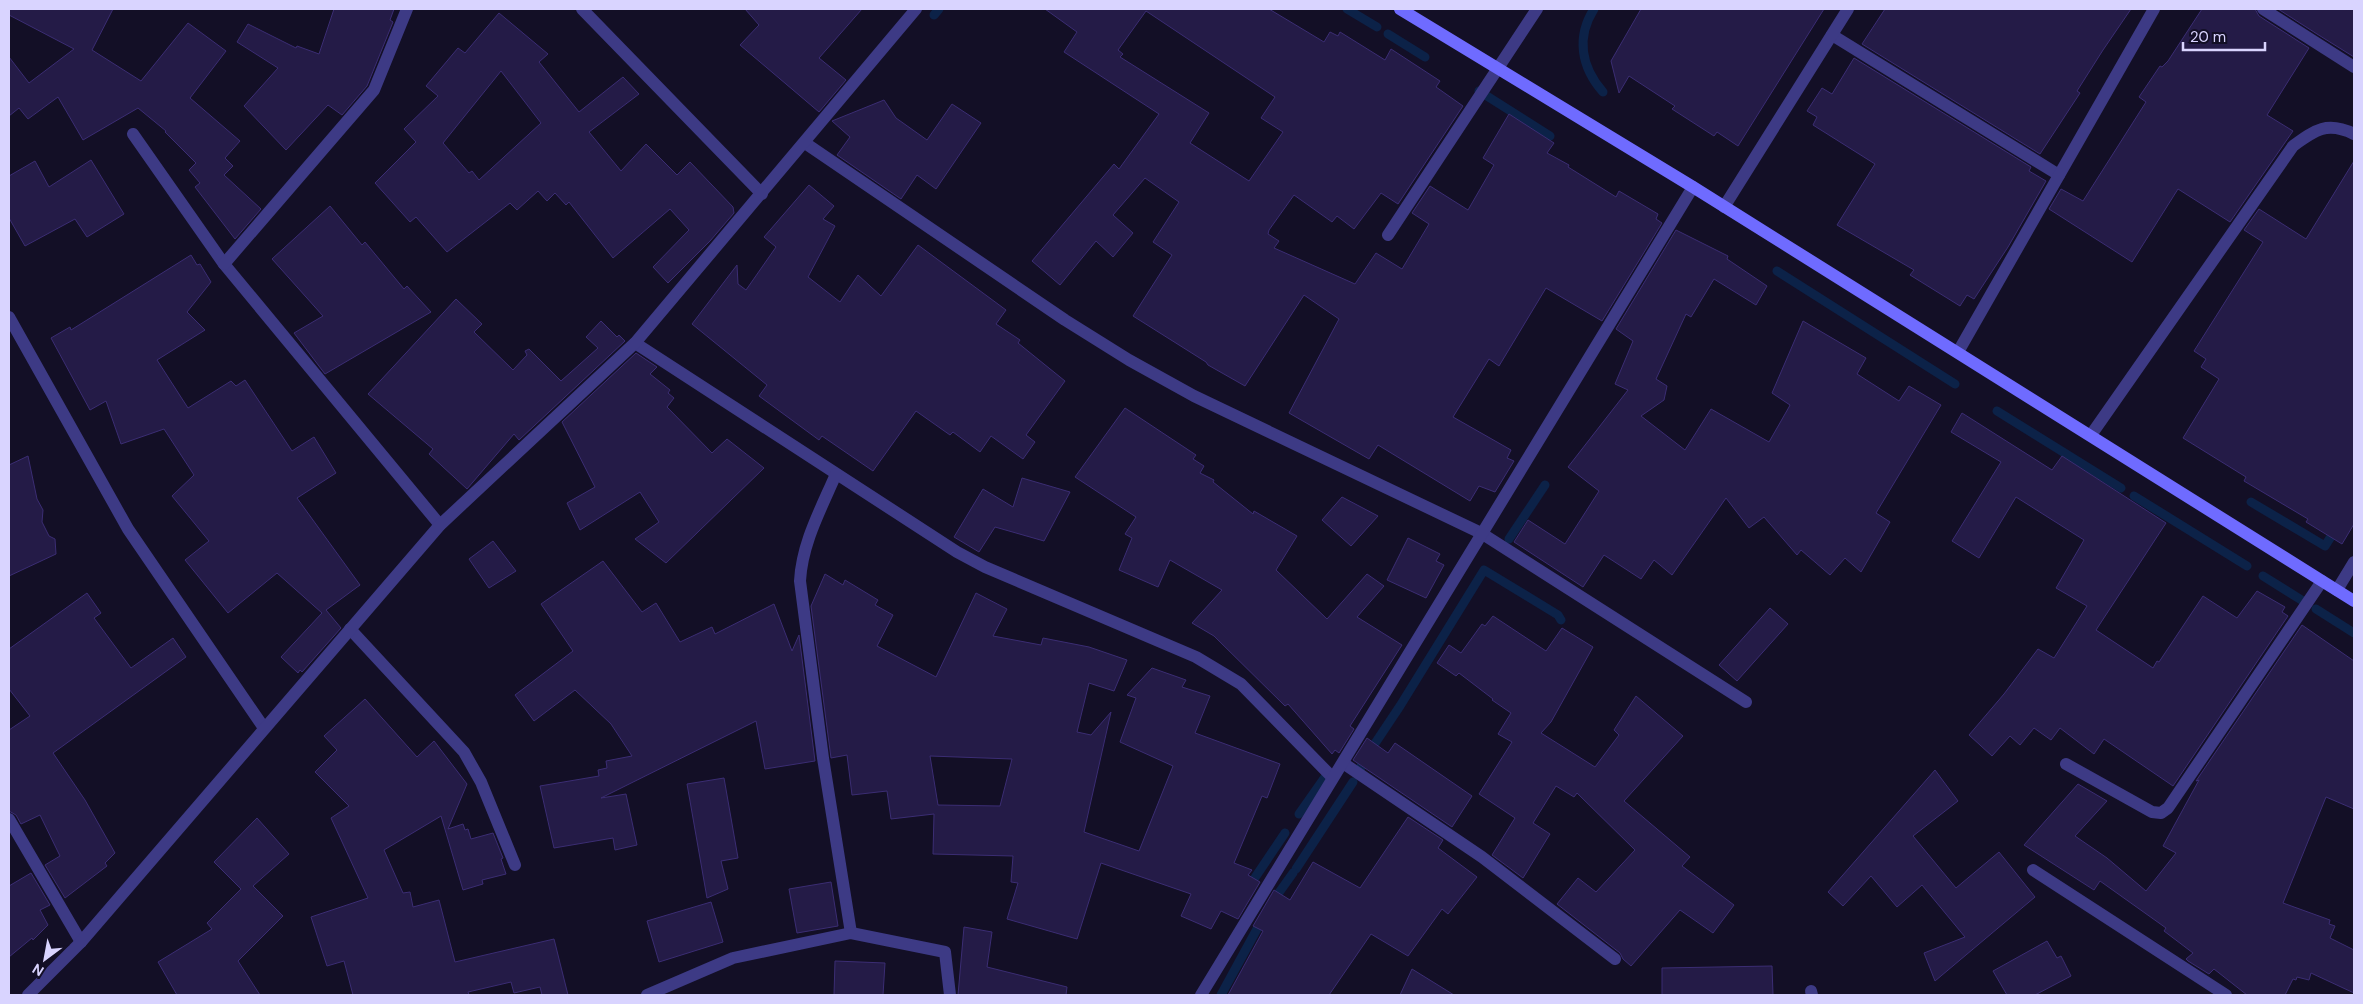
<svg xmlns="http://www.w3.org/2000/svg" width="2363" height="1004" viewBox="0 0 2363 1004" font-family="'DM Sans',sans-serif">
	<style>
		.lines { fill: none; stroke-linecap: round; stroke-linejoin: round }
		.stream { stroke: #0c2248; stroke-width: 9 }
		.building { fill: #241b47; stroke: #3b2d73; fill-rule: evenodd }
		.street { stroke: #3d3a85; stroke-width: 12 }
		.secondary { stroke: #6f6bff; stroke-width: 12 }
	</style>
	<rect width="100%" height="100%" fill="#130f26"/>
	<g class="lines">
		<g class="stream">
			<polyline points="1347,9 1377,27"/>
			<path d="M1594 9C1576 37 1581 67 1603 92"/>
			<polyline points="934,15 939,9"/>
			<polyline points="1388,34 1425,57"/>
			<polyline points="1479,91 1550,136"/>
			<polyline points="1777,271 1955,384"/>
			<polyline points="1997,411 2121,488"/>
			<polyline points="2134,496 2247,566"/>
			<polyline points="2251,502 2325,546 2337,527"/>
			<polyline points="1509,539 1545,485"/>
			<polyline points="2263,576 2303,601"/>
			<polyline points="2316,609 2354,633"/>
			<polyline points="1360,770 1362,763 1400,706 1484,570 1558,615 1561,620"/>
			<polyline points="1299,814 1325,777"/>
			<polyline points="1296,869 1353,782"/>
			<polyline points="1248,888 1285,833"/>
			<polyline points="1273,901 1293,873"/>
			<polyline points="1221,995 1263,918"/>
		</g>
	</g>
	<g class="building">
		<polygon points="9,9 113,9 92,50 141,81 188,23 226,51 190,98 240,141 225,158 233,166 224,175 261,209 235,239 195,187 200,183 189,170 196,163 165,132 166,131 138,108 83,140 58,97 28,119 19,108 9,116 9,57 29,83 74,49 9,15"/>
		<polygon points="334,9 394,9 390,20 393,22 367,86 342,115 328,105 286,150 244,106 278,68 237,42 248,24 296,48 297,46 319,54"/>
		<polygon points="745,9 862,9 819,58 846,80 819,112 740,45 759,25"/>
		<path d="M1045 9H1269L1324 42 1330 32 1338 36 1340 32 1385 60 1391 49 1440 81 1436 87 1463 106 1398 204 1381 193 1354 229 1337 216 1332 222 1294 195 1269 230 1268 234 1279 241 1274 248 1355 284 1376 253 1402 269 1429 224 1412 213 1430 186 1468 210 1494 165 1483 158 1509 114 1554 143 1547 153 1569 165 1568 167 1616 197 1619 191 1658 214 1656 219 1662 223 1602 321 1546 288 1499 366 1489 359 1453 417 1511 450 1507 458 1514 461 1495 492 1479 486 1470 501 1378 445 1369 459 1289 413 1339 319 1304 295 1245 386 1208 365 1206 362 1133 316 1172 255 1153 242 1179 202 1145 178 1113 215 1133 233 1113 257 1096 241 1060 285 1032 261 1114 164 1119 169 1159 114 1064 52 1077 32ZM1146 11 1275 97 1261 118 1283 132 1249 181 1190 143 1209 113 1120 57 1123 54 1118 50Z"/>
		<polygon points="1641,9 1824,9 1738,146 1717,132 1714,136 1672,109 1675,106 1629,76 1619,93 1611,61"/>
		<polygon points="1885,9 2131,9 2103,50 2077,91 2080,93 2040,154 1862,44"/>
		<polygon points="2202,9 2255,9 2259,16 2309,48 2267,115 2293,131 2230,222 2178,189 2132,262 2049,209 2061,189 2083,201 2146,102 2139,97 2160,66 2162,67 2168,61"/>
		<polygon points="2278,9 2354,9 2354,57 2317,34"/>
		<path d="M499 13 548 54 539 62 579 112 623 77 639 94 589 132 621 171 646 144 677 175 690 162 733 207 734 213 710 241 668 283 653 267 689 230 670 209 613 258 569 202 566 205 555 193 547 201 538 191 517 210 510 203 447 252 416 217 410 222 375 183 416 142 404 129 438 96 426 86 458 48 465 53ZM501 71 541 123 479 180 472 171 469 173 443 143Z"/>
		<polygon points="1854,58 2031,167 2029,171 2046,181 2008,247 1974,299 1967,295 1960,306 1910,275 1914,270 1837,225 1875,164 1813,125 1817,117 1807,111 1822,88 1832,94"/>
		<polygon points="884,100 896,118 927,140 952,104 981,123 936,189 917,175 901,199 837,155 850,137 832,121"/>
		<polygon points="91,160 124,214 87,237 75,219 25,246 9,218 9,176 35,161 49,187"/>
		<polygon points="2354,161 2354,524 2342,544 2306,522 2308,519 2244,481 2246,477 2183,438 2219,379 2201,367 2206,359 2194,351 2263,242 2244,230 2259,209 2306,239"/>
		<polygon points="809,185 834,206 823,219 835,226 808,277 840,302 858,275 881,296 918,245 1006,310 996,324 1020,340 1018,343 1065,381 1026,435 1035,442 1023,459 991,436 980,452 953,432 950,435 916,411 873,471 822,436 819,440 759,396 767,385 692,324 737,265 738,284 746,290 776,247 764,237"/>
		<polygon points="330,206 362,245 365,242 404,289 407,286 431,312 325,374 294,333 323,316 272,259"/>
		<polygon points="1676,230 1728,256 1727,259 1767,286 1756,305 1714,279 1691,317 1686,314 1656,379 1667,386 1664,400 1641,416 1685,450 1711,409 1769,442 1789,407 1790,405 1772,393 1803,321 1866,358 1857,374 1899,401 1909,386 1941,405 1876,513 1890,522 1861,572 1845,558 1830,575 1801,550 1797,555 1764,517 1749,528 1726,498 1672,575 1654,560 1641,579 1604,555 1583,587 1514,542 1528,520 1565,544 1599,491 1568,467 1628,390 1615,384 1633,341 1616,329"/>
		<polygon points="191,255 197,265 200,264 211,282 187,312 205,330 157,360 188,408 231,381 236,386 245,380 292,451 314,437 336,473 297,498 360,585 326,610 341,628 302,672 300,670 298,673 281,657 322,613 277,573 228,613 185,560 209,541 172,496 194,475 164,429 121,444 106,401 90,410 51,338 70,327 71,330"/>
		<polygon points="456,299 482,324 474,332 513,370 527,355 525,351 529,349 561,381 598,348 586,337 601,321 617,337 619,335 625,341 519,440 514,434 467,489 429,454 433,449 368,394"/>
		<polygon points="636,353 657,367 650,374 670,390 668,393 674,398 667,407 712,453 727,439 764,468 666,563 635,539 659,522 640,492 580,530 567,503 595,487 562,422"/>
		<polygon points="1125,408 1196,455 1193,459 1204,466 1200,473 1214,480 1213,482 1253,514 1254,511 1297,536 1276,570 1327,619 1367,574 1384,586 1357,617 1402,645 1350,726 1354,729 1339,753 1335,750 1332,754 1288,704 1285,706 1214,636 1192,623 1222,590 1170,560 1158,587 1119,570 1132,538 1125,534 1136,517 1075,477"/>
		<polygon points="1962,413 2052,470 2062,456 2166,523 2096,630 2153,668 2157,661 2159,662 2203,596 2237,618 2257,591 2285,607 2282,612 2288,616 2173,786 2104,739 2094,754 2060,728 2051,740 2034,728 2020,745 2010,736 1992,756 1969,735 2004,694 2038,649 2054,658 2087,606 2056,588 2084,540 2016,497 1979,558 1952,541 2001,462 1951,432"/>
		<polygon points="28,456 37,499 43,510 42,522 49,536 55,539 56,554 9,576 9,465"/>
		<polygon points="1022,478 1070,492 1044,541 995,527 979,552 954,537 983,489 1013,507"/>
		<polygon points="1342,497 1378,516 1351,546 1322,520"/>
		<polygon points="1408,538 1440,554 1436,561 1444,565 1426,598 1387,580"/>
		<polygon points="493,541 516,571 489,588 469,559"/>
		<polygon points="603,561 642,612 656,603 680,642 712,627 715,634 774,604 792,651 799,635 815,761 765,769 756,721 601,798 626,794 637,845 615,850 613,838 554,848 540,786 599,776 598,770 607,768 606,761 632,756 611,724 575,690 534,721 515,695 573,651 541,604"/>
		<path d="M825 574 843 585 845 580 878 600 875 605 893 615 877 646 936 677 976 593 1007 609 993 636 1041 645 1043 638 1089 647 1127 660 1114 691 1089 683 1077 732 1091 735 1111 712 1084 832 1139 851 1173 766 1120 742 1136 698 1127 695 1152 668 1186 680 1182 687 1210 696 1195 733 1280 764 1267 798 1262 796 1234 863 1252 870 1248 875 1260 882 1238 919 1221 911 1211 929 1181 916 1191 894 1101 863 1077 939 1007 919 1018 883 1011 882 1013 856 933 854 934 814 891 819 887 791 852 795 847 755 831 758 811 606ZM930 756 1012 759 1000 806 938 805Z"/>
		<polygon points="87,593 101,613 94,618 131,668 173,638 186,657 53,753 85,800 115,853 105,863 107,866 65,898 45,865 60,856 40,815 21,824 16,815 9,811 9,730 30,716 9,689 9,649"/>
		<polygon points="1770,608 1788,624 1737,681 1719,665"/>
		<polygon points="1493,616 1546,651 1562,628 1593,647 1551,722 1541,733 1595,767 1619,735 1614,730 1636,696 1683,736 1624,801 1690,857 1682,866 1734,905 1713,933 1680,910 1631,966 1623,959 1620,953 1557,904 1578,878 1596,892 1635,850 1577,793 1574,797 1556,786 1533,823 1550,834 1523,878 1492,855 1515,818 1479,794 1512,742 1498,734 1511,713 1492,700 1493,699 1459,673 1456,676 1437,663 1449,645 1461,653 1482,624 1485,626"/>
		<polygon points="2302,625 2354,661 2354,809 2326,797 2283,903 2330,920 2329,924 2335,926 2330,938 2354,950 2354,993 2311,973 2309,980 2297,977 2296,980 2293,979 2285,995 2247,995 2214,969 2209,974 2188,961 2186,959 2193,953 2164,931 2166,928 2100,881 2094,890 2024,845 2078,784 2107,801 2075,836 2107,858 2146,891 2176,853 2163,846 2199,780 2196,781"/>
		<polygon points="365,699 417,757 434,741 467,784 448,829 463,824 465,830 468,829 471,839 493,833 503,858 501,859 506,874 482,880 483,884 463,890 441,816 384,850 403,893 410,892 413,907 439,900 455,962 554,939 568,995 542,995 540,987 514,993 511,982 468,992 469,995 353,995 344,961 327,966 311,917 368,898 331,818 349,806 315,772 337,750 324,736"/>
		<polygon points="1367,738 1388,753 1395,743 1472,796 1452,827 1353,760"/>
		<polygon points="1935,770 1958,801 1913,836 1956,888 1999,852 2035,897 1935,981 1924,953 1965,937 1922,885 1897,907 1871,876 1843,906 1828,892"/>
		<polygon points="724,778 738,858 721,861 728,889 707,898 687,784"/>
		<polygon points="1408,817 1443,840 1438,848 1477,877 1448,914 1442,909 1408,956 1371,934 1329,995 1228,995 1263,931 1253,926 1274,890 1290,900 1313,862 1360,888"/>
		<polygon points="257,818 289,854 253,886 283,916 238,961 260,995 177,995 158,962 212,929 207,923 241,889 214,862"/>
		<polygon points="31,873 50,905 40,910 48,925 33,940 32,938 9,957 9,886"/>
		<polygon points="831,882 838,926 797,933 789,889"/>
		<polygon points="711,902 723,942 659,962 647,921"/>
		<polygon points="964,927 992,932 987,967 1067,987 1066,995 958,995"/>
		<polygon points="2047,941 2057,958 2061,956 2071,976 2035,995 2007,995 1993,971"/>
		<polygon points="835,961 885,963 883,995 834,995"/>
		<polygon points="1772,966 1773,995 1662,995 1662,968"/>
		<polygon points="1412,969 1454,995 1400,995"/>
	</g>
	<g class="lines">
		<g class="street">
			<polyline points="582,9 762,194"/>
			<polyline points="2263,9 2354,67"/>
			<polyline points="1832,35 2059,175"/>
			<polyline points="133,134 224,264 440,525"/>
			<polyline points="805,143 1065,320 1129,360 1194,396 1481,533 1746,702"/>
			<polyline points="1724,207 1848,9"/>
			<polyline points="1388,235 1537,9"/>
			<polyline points="224,264 374,90 407,9"/>
			<polyline points="9,317 128,529 264,728"/>
			<polyline points="635,343 957,552 985,567 1196,657 1241,684 1332,777"/>
			<polyline points="1958,352 2154,9"/>
			<path d="M2091 435 2293 146C2315 130 2327 121 2354 134"/>
			<path d="M836 474C821 509 802 543 800 581L823 758 851 933"/>
			<polyline points="2337,590 2354,562"/>
			<polyline points="350,629 464,752 481,782 515,865"/>
			<polyline points="1343,763 1482,857 1615,959"/>
			<polyline points="2066,764 2152,812 2161,813 2168,808 2322,581"/>
			<polyline points="9,819 81,942"/>
			<polyline points="2033,870 2226,995"/>
			<polyline points="1811,991 1812,995"/>
			<polyline points="28,995 81,942 440,525 635,343 916,9"/>
			<polyline points="647,995 733,958 851,933 945,952 950,995"/>
			<polyline points="1201,995 1693,187"/>
		</g>
		<polyline class="secondary" points="1400,9 1693,187 2354,601"/>
	</g>
	<rect width="2363" height="1004" fill="none" stroke="#d9d4ff" stroke-width="20"/>
	<g transform="translate(45 959) rotate(212)" stroke="#130f26" stroke-width="4" paint-order="stroke">
	<path d="M0-4L9 19L0 12L-9 19Z" fill="#d9d4ff"/>
	<text y="-8" font-size="14" font-weight="bold" text-anchor="middle" fill="#d9d4ff">N</text>
	</g>
	<path d="M2183 42v8h82v-8" fill="none" stroke="#d9d4ff" stroke-width="2.5"/>
	<text x="2190" y="42" font-size="15" fill="#d9d4ff" stroke="#130f26" stroke-width="4" paint-order="stroke">20 m</text>
</svg>
